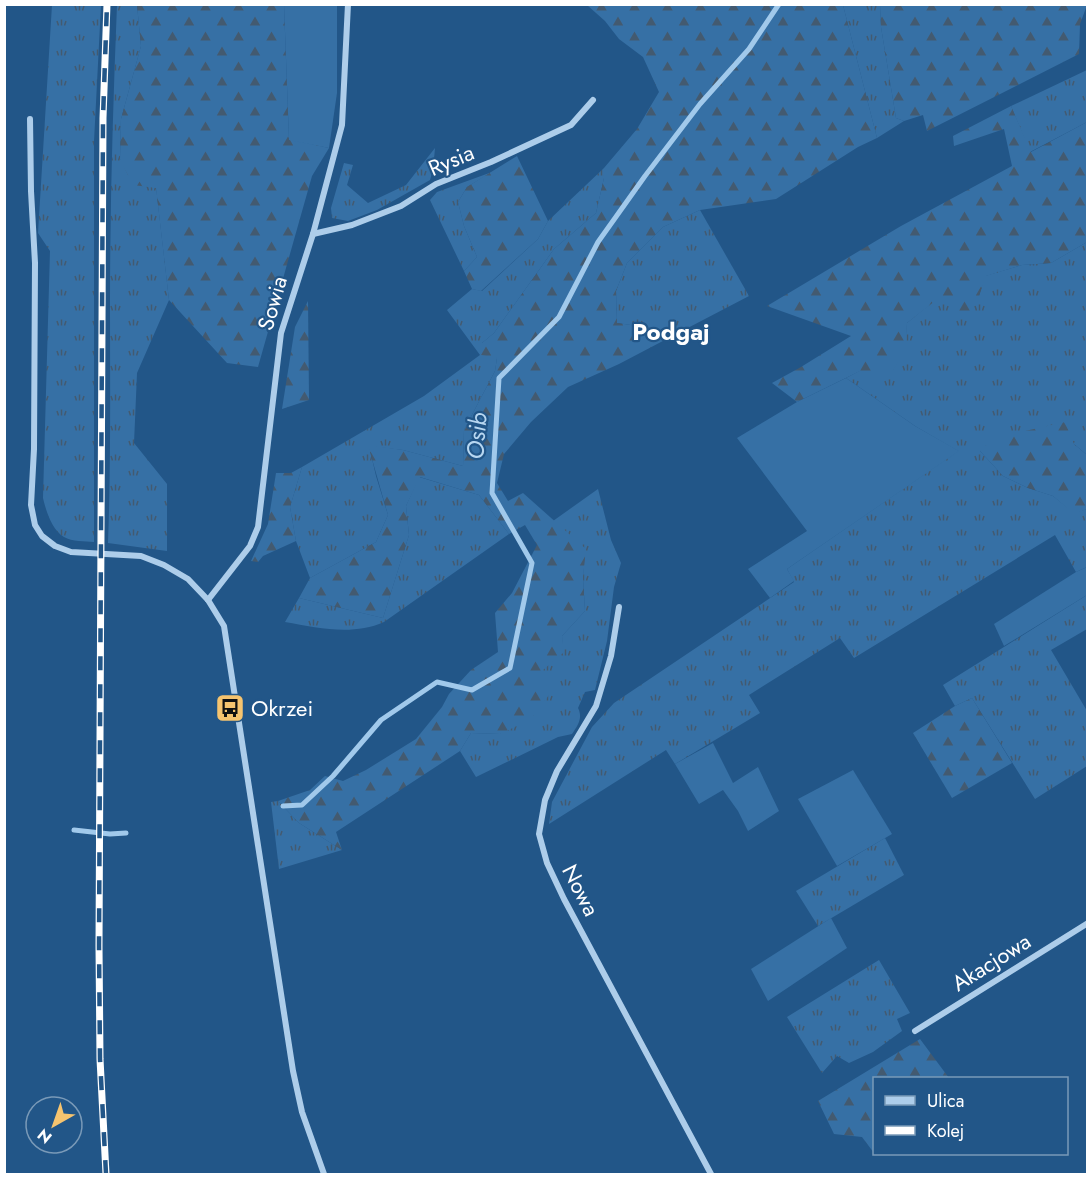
<svg xmlns="http://www.w3.org/2000/svg" width="1092" height="1179" viewBox="0 0 1092 1179" font-family="Jost,sans-serif">
	<style>
		.grass { fill: url(#grass-tufts) }
		.forest { fill: url(#forest-firs) }
		.garden { fill: #3670a5 }
		.lines { fill: none; stroke-linecap: round; stroke-linejoin: round }
		.stream { stroke: #a1c9eb; stroke-width: 5 }
		.street { stroke: #adcdea; stroke-width: 6 }
		.rail-casing { stroke: #fff; stroke-width: 7 }
		.rail { stroke: #225688; stroke-width: 4.5; stroke-dasharray: 14; stroke-linecap: butt }
		.labels { text-anchor: middle; stroke-width: 4.5; stroke-linejoin: round; paint-order: stroke }
		.street-label { font-size: 22px; fill: #fff; stroke: #225688 }
		.poi-label { font-size: 22px; fill: #fff; stroke: #225688; text-anchor: start }
		.neighbourhood-label { font-size: 24px; font-weight: bold; fill: #fff; stroke: #225688 }
		.water-label { font-size: 24px; font-style: italic; fill: #b8d7f1; stroke: #225688 }
	</style>
	<defs>
		<pattern id="grass-tufts" width="24" height="20" patternUnits="userSpaceOnUse" patternTransform="scale(1.5)"><rect width="24" height="20" fill="#3670a5"/><path d="M3 7l-1-3M5 7V3M7 7l1-3M15 17l-1-3M17 17v-4M19 17l1-3" fill="none" stroke="#435a70"/></pattern>
		<pattern id="forest-firs" width="22" height="20" patternUnits="userSpaceOnUse" patternTransform="scale(1.5)"><rect width="22" height="20" fill="#3670a5"/><path d="M5 1l3.5 6h-7zM16 11l3.5 6h-7z" fill="#435a70"/></pattern>
	</defs>
	<rect width="100%" height="100%" fill="#225688"/>
	<g class="grass">
		<path d="M52 5H101L94 141V542C86 541 72 542 64 537 52 530 46 511 43 498L50 251 38 233Z"/>
		<path d="M117 5H137L141 46 121 119 120 159 156 187 169 300 137 373 134 443 167 484V551L108 543C111 463 110 385 110 305 110 205 113 105 117 5Z"/>
		<polygon points="843,5 880,5 881,27 896,118 904,121 877,138"/>
		<polygon points="1087,70 1087,122 1030,152 1011,106"/>
		<polygon points="435,148 433,170 430,180 377,210 348,221 332,218 331,208 344,163 353,165 347,185 368,203 406,185"/>
		<polygon points="604,168 604,178 596,213 554,249 494,333 482,343 497,358 495,371 464,430 463,466 403,450 369,446 376,476 388,515 376,542 310,578 296,541 290,507 302,467 424,396 480,355 447,310 472,289 482,291 538,239 548,221"/>
		<polygon points="492,172 467,187 458,202 464,226 477,257 464,271 430,200 437,192"/>
		<polygon points="700,210 749,296 680,332 617,323 616,291 627,263 663,227"/>
		<polygon points="1087,242 1087,455 1074,444 980,451 1003,476 1028,488 1053,496 1074,513 1087,509 1087,567 1076,572 1055,535 854,658 840,638 749,695 760,713 675,764 666,750 549,824 552,802 592,727 614,703 794,582 787,569 958,451 915,426 846,378 905,347 907,323 940,296 979,296 985,276 1022,265 1051,263"/>
		<path d="M419 477 479 495 509 534 384 622C352 636 319 628 285 622L299 598 383 618 409 535 406 506Z"/>
		<path d="M598 489 611 540 621 563 614 587 607 641 595 690 585 692 578 708C583 718 578 725 572 734L558 737 476 777 460 751 471 733 500 734 542 670 563 652 562 636 585 611 583 577 585 549 553 521Z"/>
		<polygon points="1087,595 1087,629 1051,650 1087,711 1087,766 1035,799 972,698 955,706 943,685"/>
		<polygon points="278,801 299,823 342,850 279,869 271,802"/>
		<polygon points="885,838 904,875 818,926 796,891"/>
		<polygon points="879,960 910,1013 897,1019 902,1031 873,1052 849,1063 837,1056 822,1073 787,1017"/>
	</g>
	<g class="forest">
		<polygon points="137,5 284,5 289,139 329,148 312,176 258,367 227,363 169,300 156,188 133,185 120,159 121,119 141,46"/>
		<polygon points="587,5 843,5 877,138 858,147 776,199 700,210 663,227 627,263 616,291 617,323 680,332 619,364 568,387 531,422 504,454 497,483 508,501 523,493 586,549 583,577 585,611 562,636 564,652 543,670 549,695 531,719 500,734 471,733 460,751 336,832 342,850 299,823 278,801 310,790 325,776 343,781 366,770 416,739 442,707 449,694 471,670 498,652 495,613 512,593 537,545 525,525 509,534 479,495 420,477 406,506 409,535 383,618 299,598 310,578 376,542 388,515 368,445 403,450 463,466 464,430 495,371 497,358 481,355 482,343 494,333 554,249 596,213 604,178 604,168 637,129 659,92 643,57 619,39 605,21"/>
		<polygon points="880,5 880,4 1087,5 1080,24 1079,54 927,131 923,115 904,121 896,118 881,27"/>
		<polygon points="1011,106 1031,152 1087,122 1087,242 1051,263 1022,265 986,276 979,296 965,319 940,297 907,323 906,347 889,377 860,371 797,402 772,383 801,367 851,336 767,306 901,226 1012,166 1004,129 954,146 953,136"/>
		<polygon points="517,156 548,221 538,239 481,291 472,289 464,271 477,257 464,226 458,202 467,187"/>
		<polygon points="308,301 309,400 282,409 295,327"/>
		<polygon points="1065,422 1074,444 1087,455 1087,509 1074,514 1053,496 1028,488 1003,476 980,451 994,438"/>
		<polygon points="302,467 290,507 296,541 263,556 258,562 251,561 268,524 276,473 291,473"/>
		<polygon points="972,698 1012,763 952,798 913,733 955,706"/>
		<polygon points="920,1039 949,1078 874,1078 874,1153 862,1137 834,1134 818,1101"/>
	</g>
	<g class="garden">
		<polygon points="284,5 337,5 337,93 329,148 289,140"/>
		<polygon points="846,378 915,426 959,451 787,569 794,581 770,598 748,569 807,531 737,438 797,402"/>
		<polygon points="1087,567 1087,595 1004,646 994,624 1076,572"/>
		<polygon points="713,743 733,783 758,767 779,811 748,831 738,811 723,790 699,804 675,764"/>
		<polygon points="853,770 892,834 837,866 798,799"/>
		<polygon points="831,918 847,948 768,1001 751,969"/>
	</g>
	<g class="lines">
		<g class="stream">
			<polyline points="283,806 302,805 333,776 381,720 437,682 472,690 510,668 532,563 492,493 499,378 559,317 598,242 645,176 700,104 749,49 779,4"/>
			<polyline points="74,830 110,834 126,833"/>
		</g>
		<g class="street">
			<polyline points="30,119 31,191 35,263 34,449 31,505 35,525 42,536 55,546 71,552 141,556 164,565 188,579 208,600 224,626 293,1071 302,1112 324,1174"/>
			<polyline points="313,234 352,225 401,206 436,184 491,162 571,125 593,100"/>
			<polyline points="208,600 250,546 258,527 281,333 313,234 342,125 348,4"/>
			<polyline points="619,607 611,656 596,706 557,771 545,800 539,834 547,863 564,899 711,1174"/>
			<polyline points="915,1031 1088,923"/>
		</g>
		<g class="rail-casing">
			<polyline id="rail" points="106,1174 100,1059 99,946 103,118 107,4"/>
		</g>
		<use href="#rail" class="rail"/>
	</g>
	<defs>
		<g id="bus-square" transform="scale(1.5)"><rect x="-9" y="-9" width="18" height="18" rx="4" fill="#f6c46f" stroke="#225688"/><path d="M-5-6H5V4H4V6H2V4H-2V6H-4V4H-5ZM-3.5-4V0h7V-4ZM-3.5 1.2v1.5H-2V1.2ZM2 1.2v1.5H3.5V1.2Z" fill="#111"/></g>
	</defs>
	<g fill-rule="evenodd">
		<use href="#bus-square" x="230" y="708"/>
	</g>
	<g class="labels">
		<g class="street-label">
			<text transform="translate(451 160) rotate(-23)" y="8">Rysia</text>
			<text transform="translate(272 303) rotate(-74)" y="8">Sowia</text>
			<text transform="translate(581 890) rotate(63)" y="8">Nowa</text>
			<text transform="translate(991 962) rotate(-32)" y="8">Akacjowa</text>
		</g>
		<g class="poi-label">
			<text x="251" y="716">Okrzei</text>
		</g>
		<g class="neighbourhood-label">
			<text x="671" y="340">Podgaj</text>
		</g>
		<g class="water-label">
			<text transform="translate(477 436) rotate(-86)" y="8">Osib</text>
		</g>
	</g>
	<rect width="1092" height="1179" fill="none" stroke="#ffffff" stroke-width="12"/>
	<rect x="873" y="1077" width="195" height="78" fill="#225688" stroke="#7a9ab8" stroke-width="1.5"/>
	<rect x="885" y="1096" width="30" height="9" fill="#adcdea" stroke="#7a9ab8" stroke-width="1.5"/>
	<text x="927" y="1107" font-size="18" fill="#ffffff">Ulica</text>
	<rect x="885" y="1126" width="30" height="9" fill="#ffffff" stroke="#7a9ab8" stroke-width="1.5"/>
	<text x="927" y="1137" font-size="18" fill="#ffffff">Kolej</text>
	<g transform="translate(54 1125) rotate(220)"><circle r="28" fill="#225688" stroke="#7a9ab8" stroke-width="1.5"/>
	<path d="M0-4.5L10 22L0 15L-10 22Z" fill="#f6c46f"/>
	<text y="-9" font-size="16" font-weight="bold" text-anchor="middle" fill="#ffffff">N</text>
	</g>
</svg>
